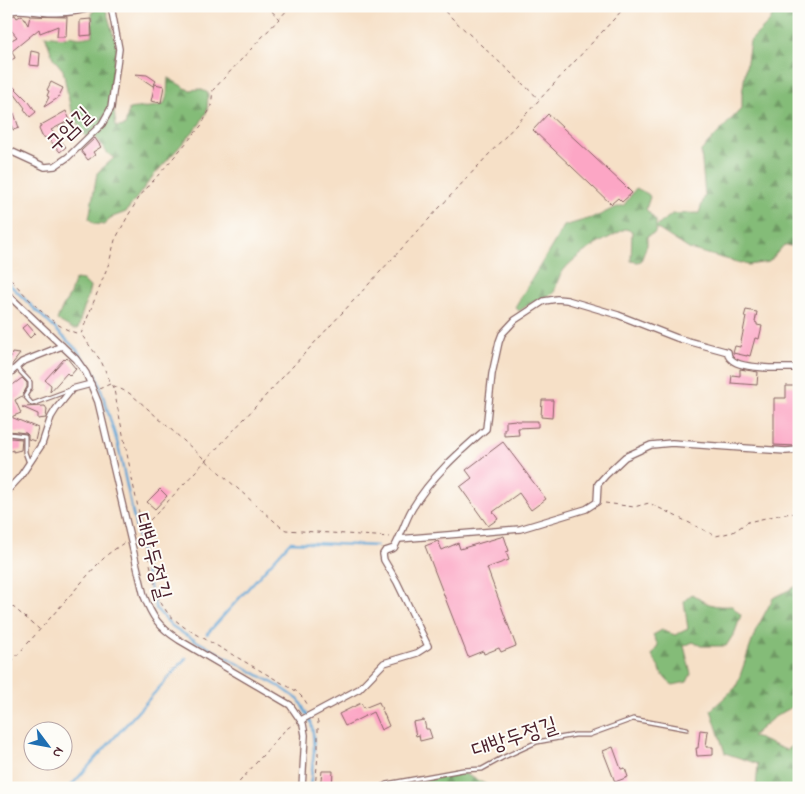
<svg xmlns="http://www.w3.org/2000/svg" width="805" height="794" viewBox="0 0 805 794" font-family="'Indie Flower','Poor Story',sans-serif">
	<style>
		.forest { fill: url(#forest-firs); stroke: #676e52 }
		.lines { fill: none; stroke-linecap: round; stroke-linejoin: round }
		.stream { stroke: #60a4d5; stroke-width: 2.5 }
		.building { fill: #fca6c5 }
		.lane-casing { stroke: #866362; stroke-width: 5.5 }
		.street-casing { stroke: #866362; stroke-width: 8 }
		.path { stroke: #866362; stroke-width: 1; stroke-dasharray: 4 4; stroke-linecap: butt }
		.lane { stroke: #fff; stroke-width: 3 }
		.street { stroke: #fff; stroke-width: 5.5 }
		.labels { text-anchor: middle; stroke-width: 4; stroke-linejoin: round; paint-order: stroke }
		.street-label { font-size: 22px; fill: #4a1f2b; stroke: #fdfcf7 }
	</style>
	<defs>
		<pattern id="forest-firs" width="22" height="20" patternUnits="userSpaceOnUse" patternTransform="scale(1.25)"><rect width="22" height="20" fill="#84bc78"/><path d="M5 1l3.5 6h-7zM16 11l3.5 6h-7z" fill="#6e9863"/></pattern>
	</defs>
	<rect width="100%" height="100%" fill="#fdfcf7"/>
	<filter id="ink" filterUnits="userSpaceOnUse"><feTurbulence type="fractalNoise" baseFrequency=".02" numOctaves="2"/><feDisplacementMap in="SourceGraphic" scale="10" xChannelSelector="R" yChannelSelector="G"/><feConvolveMatrix kernelMatrix="1 2 1 2 8 2 1 2 1" color-interpolation-filters="sRGB"/></filter>
	<filter id="wash" filterUnits="userSpaceOnUse"><feTurbulence type="fractalNoise" baseFrequency=".0096" numOctaves="4" result="noise"/><feDisplacementMap in="SourceGraphic" scale="20" xChannelSelector="R" yChannelSelector="G"/><feGaussianBlur stdDeviation="1.12" result="paint"/><feColorMatrix in="noise" values="0 0 0 0 0 0 0 0 0 0 0 0 0 0 0 0 0 1.4 0 .05"/><feComposite in="paint" operator="in"/></filter>
	<g filter="url(#wash)">
		<rect width="100%" height="100%" fill="#f6e0c7"/>
		<g class="forest">
			<path d="M777 6H799V247L784 245 769 262 748 265 689 249 656 228 655 233 647 236V245L641 261 637 262 631 261 632 231 625 229C605 240 568 257 559 278 557 283 555 289 554 293L533 302 519 311 515 307 564 226 598 216 612 209 624 205 636 188 648 194 650 197 646 209 656 221V227L672 214 699 213 705 195 701 151 742 108V94L750 41 770 21Z"/>
			<path d="M99 8H105L107 13 117 47 112 73 109 107 114 110 116 127 125 126 129 109C139 107 155 108 164 104L167 96 168 78 189 90 200 89 208 93 207 111 199 125 153 176 126 212 110 218 105 225 95 224 89 219 97 173 114 158C104 152 102 144 95 136L86 137 79 125 70 106 63 70 53 58 45 35 67 38 69 36 80 38 93 36 92 12Z"/>
			<path d="M76 279 83 280 90 287C87 302 81 314 78 329H73L57 320C60 310 66 303 70 294 72 288 72 284 76 279Z"/>
			<polygon points="799,585 799,703 773,718 752,736 786,750 799,741 799,788 756,788 758,764 725,753 711,710 736,687 756,630 773,598"/>
			<path d="M692 594C707 605 714 607 732 606L741 615 735 632 726 646H701L693 642 684 646 691 674 687 682 673 685C661 678 660 667 652 656L658 645 653 635 662 630 675 635 688 629 684 601Z"/>
			<polygon points="463,773 487,785 487,788 403,788 402,785"/>
		</g>
		<g class="lines">
			<g class="stream">
				<polyline points="6,281 77,350 97,376 118,445 147,579 156,609 172,626 184,634 282,688 299,700 311,722 313,733 314,752 310,788"/>
				<polyline points="207,634 290,542 377,546"/>
				<polyline points="69,788 186,658"/>
			</g>
		</g>
		<g id="blocks">
			<g class="building">
				<polygon points="15,15 17,18 22,15 28,25 30,16 67,17 66,37 57,37 58,26 40,33 39,29 12,51 15,58 9,61 6,56 6,43 17,37 6,24 6,18"/>
				<polygon points="91,19 92,35 80,36 80,20"/>
				<polygon points="31,51 40,53 39,66 29,65"/>
				<polygon points="135,74 147,75 156,81 153,86"/>
				<polygon points="51,82 63,88 58,98 44,107 49,97 47,96 49,91 47,90"/>
				<polygon points="10,83 29,102 36,112 30,117 24,109 25,108 8,85"/>
				<polygon points="155,84 164,86 161,103 151,101"/>
				<polygon points="66,111 70,120 51,130 66,147 60,152 50,140 42,136 39,129 41,125"/>
				<polygon points="14,113 19,128 13,130 8,115"/>
				<polygon points="548,114 623,184 632,193 622,202 618,198 611,204 533,130"/>
				<polygon points="95,138 101,147 93,152 95,155 88,160 81,151"/>
				<polygon points="746,310 757,312 755,322 757,323 757,325 762,326 759,339 755,338 750,356 747,355 747,356 733,353 735,346 740,347 746,317 744,317"/>
				<polygon points="27,324 35,333 30,338 22,328"/>
				<polygon points="12,353 20,354 10,367 6,365 6,354 11,357"/>
				<polygon points="67,358 76,369 70,376 67,373 50,392 51,385 45,380 64,359 65,360"/>
				<polygon points="740,369 758,372 757,385 731,383 732,375 740,376"/>
				<polygon points="22,378 27,383 27,387 22,396 15,400 21,413 11,417 38,428 35,441 28,439 28,435 26,433 9,431 6,432 6,382 10,387"/>
				<polygon points="786,386 796,386 796,446 774,445 774,398 786,398"/>
				<polygon points="542,400 553,400 552,418 541,417"/>
				<polygon points="45,406 47,409 46,418 38,419 38,414 22,407"/>
				<polygon points="516,420 516,421 538,421 538,427 518,428 519,435 504,436 504,429 506,429 506,421"/>
				<polygon points="10,438 22,439 21,450 13,452 13,450 6,453 6,439"/>
				<polygon points="503,442 546,499 531,510 519,493 493,512 498,519 488,526 460,487 472,478 466,470"/>
				<polygon points="160,489 167,496 155,509 147,502"/>
				<polygon points="504,536 509,551 506,552 509,560 487,568 516,646 501,652 499,648 484,654 483,651 468,657 425,546 438,541 442,550 458,543 460,549"/>
				<polygon points="379,702 389,726 381,730 373,712 345,726 339,714 361,703 364,708"/>
				<polygon points="424,720 426,729 429,729 432,738 420,741 419,735 416,736 413,722"/>
				<polygon points="700,730 708,731 706,747 713,747 713,755 697,756 696,748 698,748"/>
				<polygon points="613,747 621,769 625,768 628,777 615,782 603,751"/>
				<polygon points="322,771 333,771 332,788 320,788"/>
			</g>
		</g>
	</g>
	<g filter="url(#ink)">
		<use href="#blocks" fill-opacity="0" stroke="#866362" stroke-width="1"/>
		<g class="lines">
			<g class="lane-casing">
				<g id="lane">
					<polyline points="17,368 30,382 30,388 25,396 32,404 70,390"/>
					<polyline points="6,436 9,434 25,436 25,452 29,463"/>
					<polyline points="380,788 386,784 463,770 482,769 502,758 537,742 575,735 589,735 633,719 687,729"/>
				</g>
			</g>
			<g class="street-casing">
				<g id="street">
					<path d="M6 12C18 8 28 11 41 12 60 14 77 13 95 6"/>
					<polyline points="6,149 45,167 55,166 68,157 102,124 111,108 119,49 111,6"/>
					<path d="M6 293 76 359 86 373 98 402 144 596C152 617 159 627 179 640L290 705 303 724 305 735 302 788"/>
					<polyline points="6,377 22,362 62,346"/>
					<polyline points="6,492 20,477 42,444 51,417 56,409 72,389 91,384"/>
					<polyline points="399,539 520,529 586,509 597,502 598,484 606,475 625,457 651,445 672,443 786,451 799,450"/>
					<path d="M301 720 359 689 384 663 417 653 428 646 397 582 384 560 383 554 385 551 394 548C401 536 405 521 412 509 431 477 458 453 486 429L492 374 499 342 502 334 515 320 544 301 557 299 567 300 618 315 677 338 728 352C728 355 728 357 731 359 740 370 785 368 799 368"/>
				</g>
			</g>
			<g class="path">
				<polyline points="266,6 279,18"/>
				<polyline points="291,6 213,90 211,107 201,126 140,196 129,214 115,240 109,263 81,334 101,361 114,390 147,552 159,600 169,615 184,627 296,691 304,699 309,707"/>
				<polyline points="439,6 539,99"/>
				<path d="M6 275C28 296 49 327 80 334"/>
				<polyline points="99,389 110,384 129,393 139,401 282,528 286,530 390,537"/>
				<polyline points="605,503 634,507 649,503 716,536 733,532 748,522 783,514 799,513"/>
				<polyline points="136,527 147,523 158,512 626,6"/>
				<polyline points="6,601 39,629"/>
				<polyline points="6,668 96,566 108,554 125,542"/>
				<polyline points="234,788 285,730 295,723"/>
				<polyline points="315,788 318,755 318,722 317,719"/>
			</g>
			<use href="#lane" class="lane"/>
			<use href="#street" class="street"/>
		</g>
	</g>
	<g class="labels">
		<g class="street-label">
			<text transform="translate(68 128) rotate(-43)" y="8">구암길</text>
			<text transform="translate(154 556) rotate(75)" y="8">대방두정길</text>
			<text transform="translate(514 736) rotate(-18)" y="8">대방두정길</text>
		</g>
	</g>
	<rect width="805" height="794" fill="none" stroke="#fdfcf7" stroke-width="25"/>
	<g transform="translate(48 746) rotate(122)"><circle r="24" fill="#fdfcf7" stroke="#b5a4a5"/>
	<path d="M0-4L9 19L0 12L-9 19Z" fill="#1f6fb2"/>
	<text y="-8" font-size="14" font-weight="bold" text-anchor="middle" fill="#4a1f2b">N</text>
	</g>
</svg>
